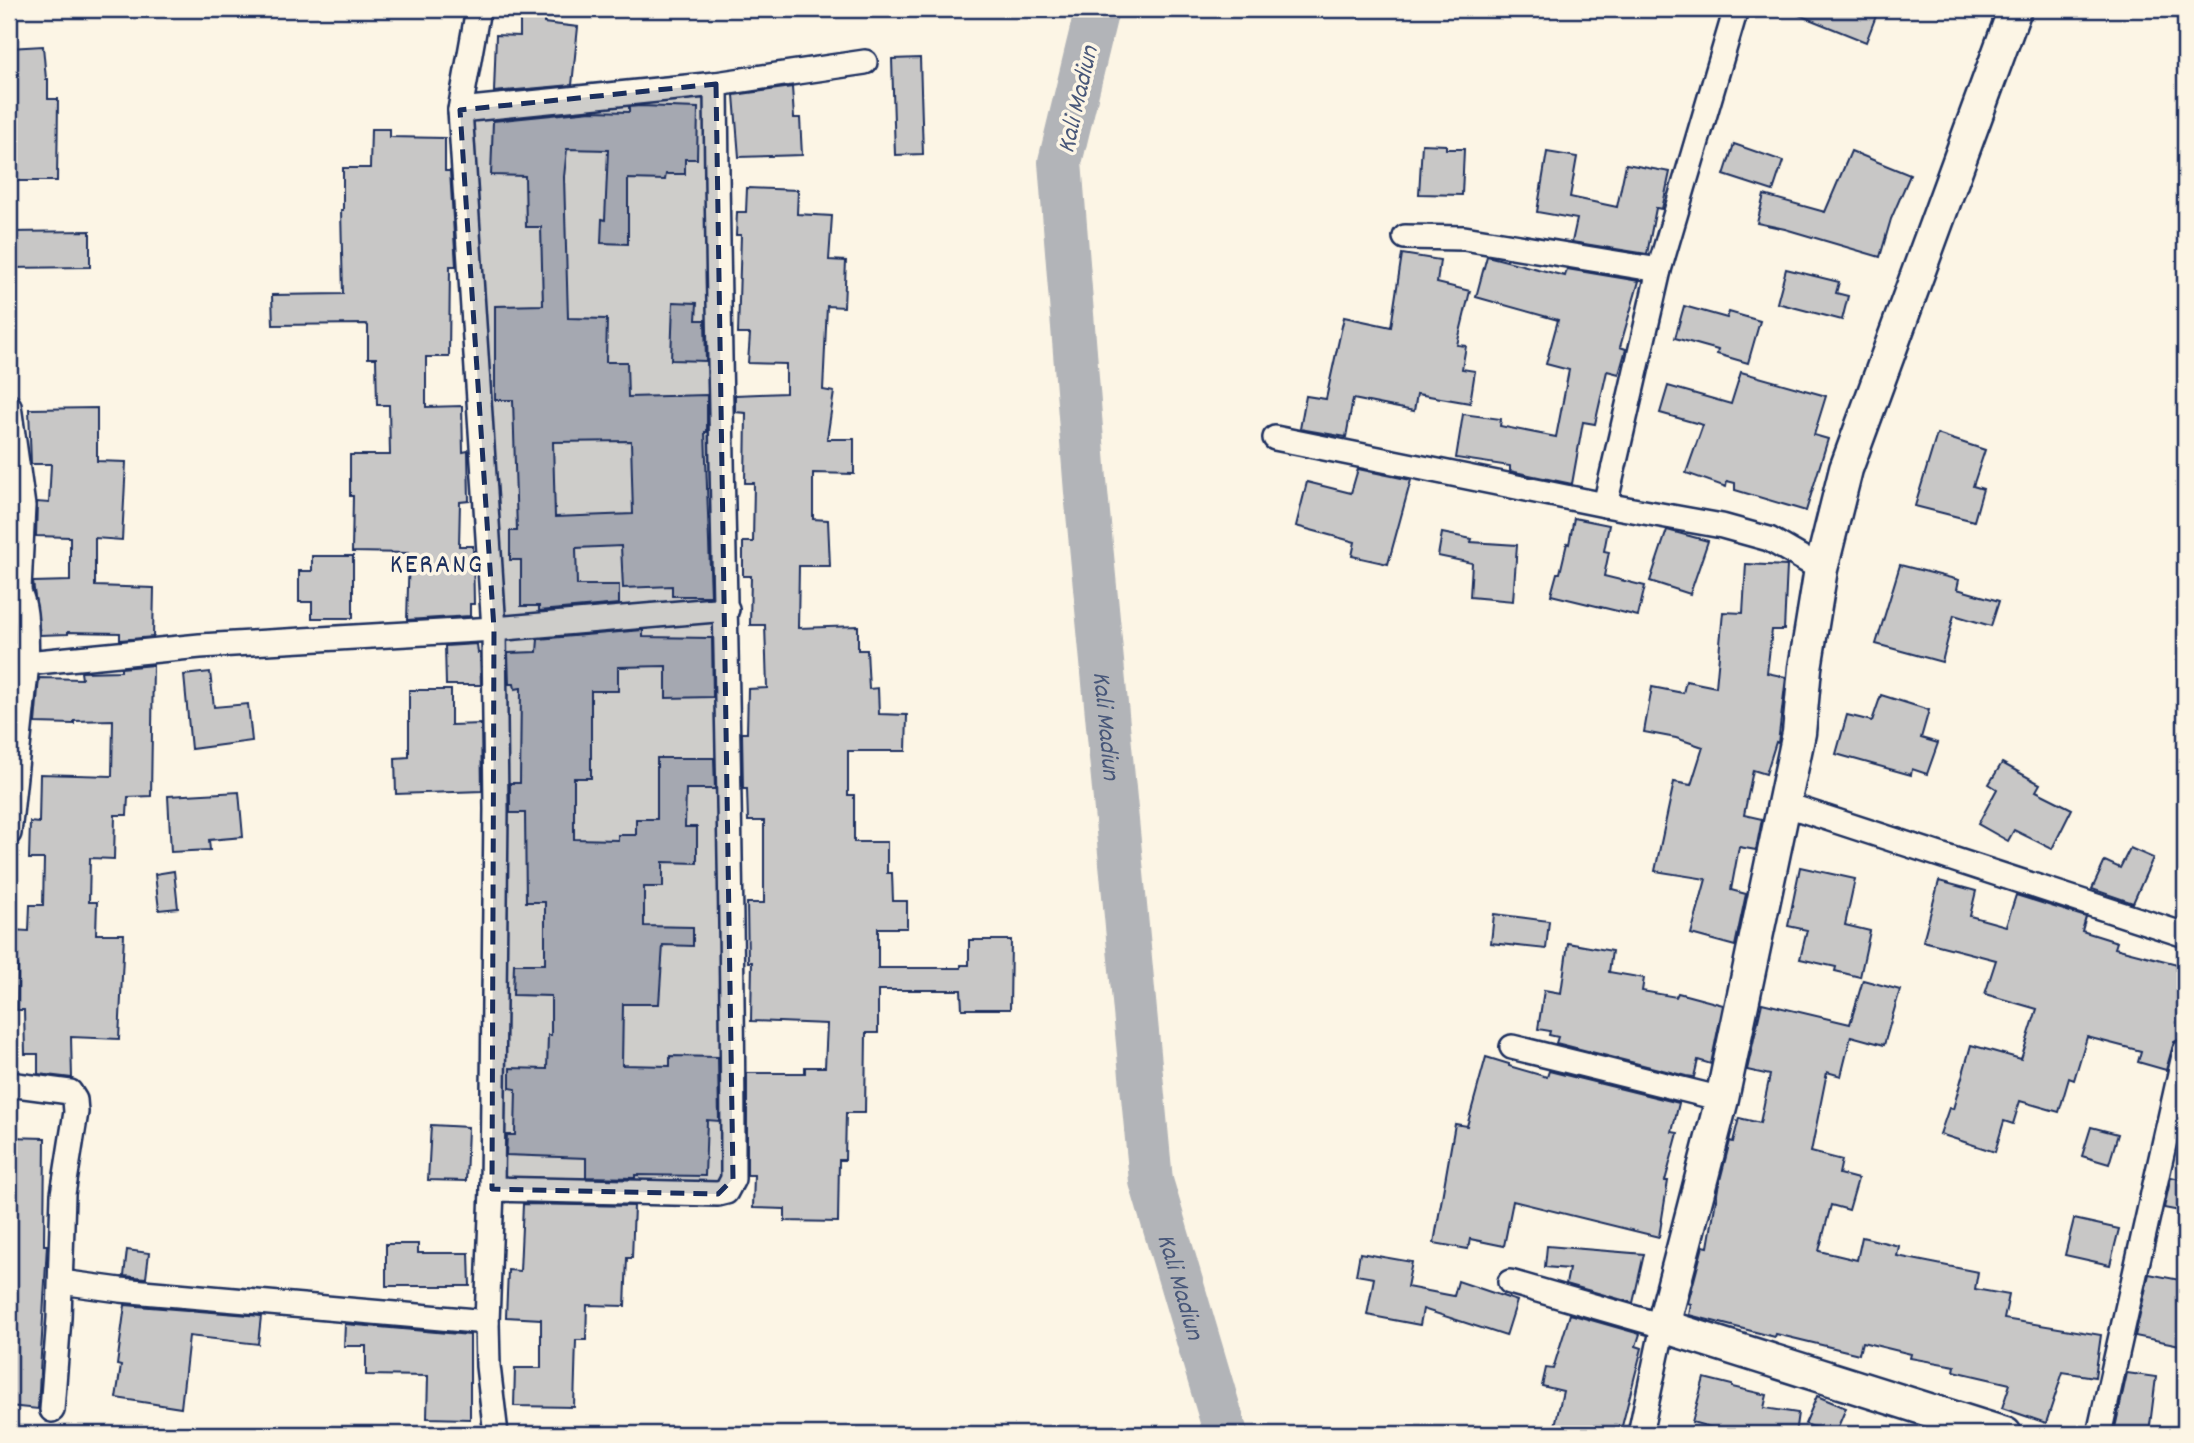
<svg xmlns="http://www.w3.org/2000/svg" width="2194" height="1443" viewBox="0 0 2194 1443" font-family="Dekko,sans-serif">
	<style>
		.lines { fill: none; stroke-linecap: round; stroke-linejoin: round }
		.river { stroke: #b2b4b8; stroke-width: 44 }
		.building { fill: #c8c7c6; stroke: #1b2f5e; stroke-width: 2; fill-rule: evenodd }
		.street-casing { stroke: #1b2f5e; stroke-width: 28 }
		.secondary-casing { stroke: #1b2f5e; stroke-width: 37 }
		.street { stroke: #fcf5e5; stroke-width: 23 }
		.secondary { stroke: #fcf5e5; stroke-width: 32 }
		.marked { fill: #1b2f5e; fill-opacity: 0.2; stroke: #1b2f5e; stroke-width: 5; stroke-dasharray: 14 9; stroke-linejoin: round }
		.labels { text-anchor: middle; stroke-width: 7; stroke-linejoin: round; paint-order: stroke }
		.water-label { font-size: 26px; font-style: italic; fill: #485779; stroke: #fcf5e5 }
		.quarter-label { font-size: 28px; letter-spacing: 2px; fill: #1b2f5e; stroke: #fcf5e5 }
	</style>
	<rect width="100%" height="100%" fill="#fcf5e5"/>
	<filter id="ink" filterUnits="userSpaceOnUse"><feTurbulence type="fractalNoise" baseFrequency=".0143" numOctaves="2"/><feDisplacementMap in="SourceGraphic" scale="14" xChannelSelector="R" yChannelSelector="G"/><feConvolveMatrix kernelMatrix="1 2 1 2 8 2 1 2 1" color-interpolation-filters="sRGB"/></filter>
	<g filter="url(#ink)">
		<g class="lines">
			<path class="river" id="s1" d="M1097 9 1060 162 1086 492 1151 1181 1226 1434"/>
		</g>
		<g class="building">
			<polygon points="520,9 544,9 544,23 578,27 572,85 494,92 496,35 520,36"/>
			<polygon points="1784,9 1857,9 1876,16 1866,42"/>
			<polygon points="43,46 46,79 48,79 48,99 58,99 57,181 9,181 9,48"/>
			<polygon points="920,58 923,154 895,155 892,59"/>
			<polygon points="792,87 794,118 800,118 802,155 739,157 734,95"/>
			<path d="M640 106 698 108 697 159H685V174H666L665 180 628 179V244L601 243 602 219 605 220 608 150 567 149 564 177 568 318 607 319 606 362H627L628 397 707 395V432H705L711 596H672V586L623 588 621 546 576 548 577 585H619V604L539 611V606H521V560H510V531H517L513 400H495V306L543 305 541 227H526L525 176 491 175 493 121 591 111 629 112V107ZM631 441 633 514 555 517 553 442Z"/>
			<polygon points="371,129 390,129 390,137 445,138 445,171 450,171 456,266 450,266 449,357 426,357 426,407 462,406 463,452 468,451 469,501 460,502 459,546 473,546 474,604 470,604 470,616 407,620 409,553 352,552 353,496 350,496 350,455 390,455 389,405 377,405 376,358 368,358 368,326 366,324 273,325 272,295 343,294 341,210 343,210 343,168 370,168"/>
			<polygon points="1422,144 1446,145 1446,149 1464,149 1462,195 1419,194"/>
			<polygon points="1734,144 1783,161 1773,191 1724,175"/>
			<polygon points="1851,151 1910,175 1891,219 1880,257 1785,229 1757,223 1764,195 1825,212"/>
			<polygon points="1547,152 1577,157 1570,197 1617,207 1626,164 1670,172 1662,209 1656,208 1647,254 1572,242 1577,219 1537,212"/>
			<polygon points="747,188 798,190 797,214 832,216 829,260 846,261 844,307 827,306 823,390 834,392 827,439 854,439 854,474 813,473 813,519 828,520 830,566 799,566 798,628 858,626 858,650 867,650 869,689 878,688 879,714 907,715 906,751 848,751 848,795 854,795 854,842 887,842 887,873 892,873 893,901 907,901 907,928 878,928 878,968 961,968 961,965 969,965 969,940 1011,940 1010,1009 962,1009 961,990 878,990 878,1033 866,1033 865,1113 846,1113 845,1160 839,1160 838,1222 785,1221 785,1209 753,1208 754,1175 747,1175 747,1073 805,1073 805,1067 825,1067 827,1024 751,1021 752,962 748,962 747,903 764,903 764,821 748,821 747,789 743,789 742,733 747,733 748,689 767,688 765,625 750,625 751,576 743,576 743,542 753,542 754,483 745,483 746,413 735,412 735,395 786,393 786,364 748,363 750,334 738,334 741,235 736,235 737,212 746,212"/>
			<polygon points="90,231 90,267 9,268 9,232"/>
			<polygon points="1402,254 1440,260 1437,283 1470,291 1457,345 1466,346 1462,369 1475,371 1470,403 1417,394 1414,411 1353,399 1346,437 1300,429 1306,396 1326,399 1344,317 1391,327"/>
			<polygon points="1487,256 1565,276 1567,269 1639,281 1620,347 1626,349 1619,374 1607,371 1595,424 1583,422 1572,484 1510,471 1510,466 1456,458 1463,414 1501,419 1500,426 1556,437 1569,370 1546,364 1558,320 1476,297"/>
			<polygon points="1786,269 1839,282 1836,293 1848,296 1842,320 1777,303"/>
			<polygon points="673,302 697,303 696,320 705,320 706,361 671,360"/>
			<polygon points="1684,306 1727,318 1729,312 1760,321 1748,363 1717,354 1718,350 1675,338"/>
			<polygon points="1741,372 1826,396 1814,435 1828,439 1806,511 1735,490 1735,483 1727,481 1726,487 1686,473 1703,425 1660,413 1668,386 1731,404"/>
			<polygon points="97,408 97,461 126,462 122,540 95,538 95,586 154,588 153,637 120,640 120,633 68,632 68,634 40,635 33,582 70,581 70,537 36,536 37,502 49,503 51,464 31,464 29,409"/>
			<polygon points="1937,434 1985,450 1973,486 1983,489 1974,521 1915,506"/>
			<polygon points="1358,469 1411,480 1388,564 1352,556 1355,542 1296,526 1307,482 1351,493"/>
			<polygon points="1574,518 1609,525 1604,551 1609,552 1604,576 1645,586 1638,616 1551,595 1557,573 1560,573 1567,543 1569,544"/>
			<polygon points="1667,530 1708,541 1690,594 1650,581"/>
			<polygon points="1442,533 1472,539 1471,542 1517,545 1513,601 1470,597 1472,563 1438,556"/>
			<polygon points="312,556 353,556 353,618 312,618 312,602 299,602 299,571 312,571"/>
			<polygon points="1746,564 1787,566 1784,630 1772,630 1767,673 1786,677 1778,743 1776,742 1766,774 1753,770 1744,815 1762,819 1756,850 1739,847 1731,890 1746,894 1735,946 1691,934 1706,879 1655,871 1674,782 1691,785 1703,747 1676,738 1644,732 1652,687 1683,693 1686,681 1716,687 1723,612 1743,613"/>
			<polygon points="1900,565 1959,580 1957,589 1999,601 1991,626 1954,615 1942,662 1876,644"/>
			<polygon points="643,630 643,637 712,638 713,697 666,698 666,666 618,667 618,691 591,691 591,778 574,778 574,839 618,840 618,835 636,835 636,819 657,819 657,758 714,758 715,789 686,789 685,827 697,827 697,863 663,862 663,887 644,887 644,926 693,927 693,946 663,945 659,1004 623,1004 622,1065 670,1066 670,1056 718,1057 719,1121 707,1120 705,1176 635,1175 635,1178 586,1177 586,1158 506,1155 507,1135 515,1135 516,1089 510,1088 510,1068 547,1069 548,1035 551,1035 551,996 513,995 514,964 545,964 545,902 526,902 525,813 510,813 510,783 520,783 521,688 515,689 514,684 509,684 508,653 537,652 538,639"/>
			<polygon points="477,644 478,653 480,653 481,685 446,685 445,646"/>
			<polygon points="153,665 151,796 128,797 127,815 115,815 114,859 90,858 89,902 97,902 96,934 124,934 119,1039 71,1037 72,1078 38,1074 38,1054 25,1054 24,1010 17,1010 18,965 10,965 11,930 29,931 30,905 43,905 44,859 29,859 30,822 39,823 40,774 112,776 113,720 74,721 74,724 35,723 39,678 82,679 81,672 121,671 121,668"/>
			<polygon points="210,672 214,707 248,704 252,741 191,749 184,675"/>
			<polygon points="409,690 451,690 451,725 481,724 482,791 396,794 395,758 409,757"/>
			<polygon points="1881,695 1929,710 1921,738 1938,743 1927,774 1912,769 1911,775 1836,754 1847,715 1872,721"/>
			<polygon points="2002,763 2040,784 2036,791 2072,809 2052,849 2014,830 2008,841 1978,824 1997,789 1989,784"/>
			<polygon points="239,792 243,837 209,840 210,850 171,852 168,796"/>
			<polygon points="2130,848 2153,858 2133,903 2092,889 2105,861 2120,868"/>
			<polygon points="1800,867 1855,879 1845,925 1870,931 1860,977 1835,971 1836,967 1800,959 1807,930 1788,926"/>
			<polygon points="174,871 178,908 159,910 155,874"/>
			<polygon points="1939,881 1976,891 1970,916 2006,926 2016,895 2086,917 2082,931 2117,942 2115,948 2185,966 2185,1037 2174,1042 2166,1070 2138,1062 2141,1051 2087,1037 2074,1080 2069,1078 2059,1112 2020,1101 2013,1124 2004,1121 1995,1152 1940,1134 1949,1108 1953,1109 1971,1045 2021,1059 2037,1009 1985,994 1996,960 1923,941"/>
			<polygon points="1494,914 1549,921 1546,949 1491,943"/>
			<polygon points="1568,943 1612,951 1609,972 1644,978 1642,991 1676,997 1678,993 1723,1005 1711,1064 1698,1060 1694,1077 1686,1076 1556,1043 1558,1037 1549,1035 1550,1031 1538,1029 1544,990 1561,993"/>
			<polygon points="1863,980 1900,990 1884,1045 1851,1036 1841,1076 1827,1072 1811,1152 1842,1160 1839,1174 1858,1179 1849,1210 1831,1205 1819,1251 1857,1260 1862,1237 1899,1246 1897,1256 1978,1272 1975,1289 2009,1295 2004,1319 2101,1335 2095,1377 2063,1372 2046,1423 2002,1408 2010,1384 1954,1371 1955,1366 1910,1358 1911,1354 1862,1342 1859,1354 1776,1334 1775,1337 1689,1315 1691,1304 1688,1303 1703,1246 1708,1247 1718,1188 1730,1141 1733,1142 1739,1118 1760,1123 1770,1075 1747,1070 1762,1003 1850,1024"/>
			<polygon points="1486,1057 1509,1064 1509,1066 1547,1077 1549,1071 1679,1103 1672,1132 1678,1133 1665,1181 1668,1181 1659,1237 1513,1201 1504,1246 1470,1239 1468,1249 1434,1243 1455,1124 1467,1126"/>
			<polygon points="431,1125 468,1127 466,1181 428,1180"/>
			<polygon points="2091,1127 2118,1134 2109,1164 2082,1156"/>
			<polygon points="9,1137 45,1138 44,1245 47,1245 38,1409 9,1406"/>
			<polygon points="2171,1177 2185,1180 2185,1212 2164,1208"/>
			<polygon points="523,1204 634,1206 632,1258 627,1258 625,1306 587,1305 586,1340 576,1340 574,1407 514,1406 515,1368 541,1368 541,1319 506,1317 508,1270 520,1271"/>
			<polygon points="2074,1219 2119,1229 2110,1265 2065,1255"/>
			<polygon points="386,1244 418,1244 418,1253 469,1253 470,1286 386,1286"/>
			<polygon points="1547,1246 1644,1254 1633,1303 1566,1284 1569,1269 1545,1267"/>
			<polygon points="127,1250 149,1253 146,1278 124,1276"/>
			<polygon points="1360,1253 1412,1262 1407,1287 1454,1296 1458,1281 1517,1301 1506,1336 1423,1309 1420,1325 1367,1315 1374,1278 1356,1275"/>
			<polygon points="2149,1274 2185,1281 2185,1346 2135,1336"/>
			<polygon points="125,1305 261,1316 258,1344 189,1336 181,1408 116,1398 121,1366 117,1365"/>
			<polygon points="1570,1314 1640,1334 1636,1346 1642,1348 1620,1434 1571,1434 1554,1430 1563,1391 1542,1386 1546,1368 1553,1369"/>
			<polygon points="345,1324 470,1335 470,1419 427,1418 428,1376 366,1375 366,1346 344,1346"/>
			<polygon points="2127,1373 2156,1377 2149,1433 2115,1428"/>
			<polygon points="1704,1378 1732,1385 1732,1387 1767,1395 1764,1408 1798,1413 1795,1434 1724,1434 1724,1431 1692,1422"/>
			<polygon points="1817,1396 1846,1408 1835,1434 1805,1424"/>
		</g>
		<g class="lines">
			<g class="street-casing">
				<g id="street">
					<polyline points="478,9 460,110 494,629 496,809 492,1189 487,1322 488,1366 496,1434"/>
					<polyline points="716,84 865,62"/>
					<path d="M460 110 716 84C719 449 733 814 733 1179L726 1192 718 1194 492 1189"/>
					<polyline points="1405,237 1464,238 1659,270"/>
					<polyline points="9,406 23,506 19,589"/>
					<polyline points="1275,438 1605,505 1722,526 1769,539 1821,569"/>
					<polyline points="1605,505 1659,270 1736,9"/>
					<path d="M9 581C31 595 25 638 27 663L200 646 494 629 727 609"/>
					<polyline points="1784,804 2185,935"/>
					<polyline points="9,833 27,663"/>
					<polyline points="1512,1047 1722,1099"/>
					<polyline points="9,1084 70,1092 75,1100 76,1112 63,1194 59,1318 52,1410"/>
					<polyline points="61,1282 120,1290 487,1322"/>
					<polyline points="1510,1282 1663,1326 1640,1434"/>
					<polyline points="2099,1434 2185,1051"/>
				</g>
			</g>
			<g class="secondary-casing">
				<polyline id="secondary" points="2005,1434 1663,1326 1722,1099 1799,733 1805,668 1821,569 1846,469 2015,9"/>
			</g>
			<use href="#street" class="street"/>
			<use href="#secondary" class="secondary"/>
		</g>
	</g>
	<path class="marked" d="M716 84 733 1179 718 1194 492 1189 494 629 460 110Z"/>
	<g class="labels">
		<g class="water-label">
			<text transform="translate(1076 99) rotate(-77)" y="9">Kali Madiun</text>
			<text dy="9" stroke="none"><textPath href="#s1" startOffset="723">Kali Madiun</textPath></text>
			<text dy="9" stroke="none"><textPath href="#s1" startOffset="1290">Kali Madiun</textPath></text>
		</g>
		<g class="quarter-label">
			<text x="437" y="572">KERANG</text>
		</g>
	</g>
	<rect width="2194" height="1443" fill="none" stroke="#fcf5e5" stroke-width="35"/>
	<rect x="18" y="18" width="2159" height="1408" fill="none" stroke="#1b2f5e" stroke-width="2.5" filter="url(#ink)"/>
</svg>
